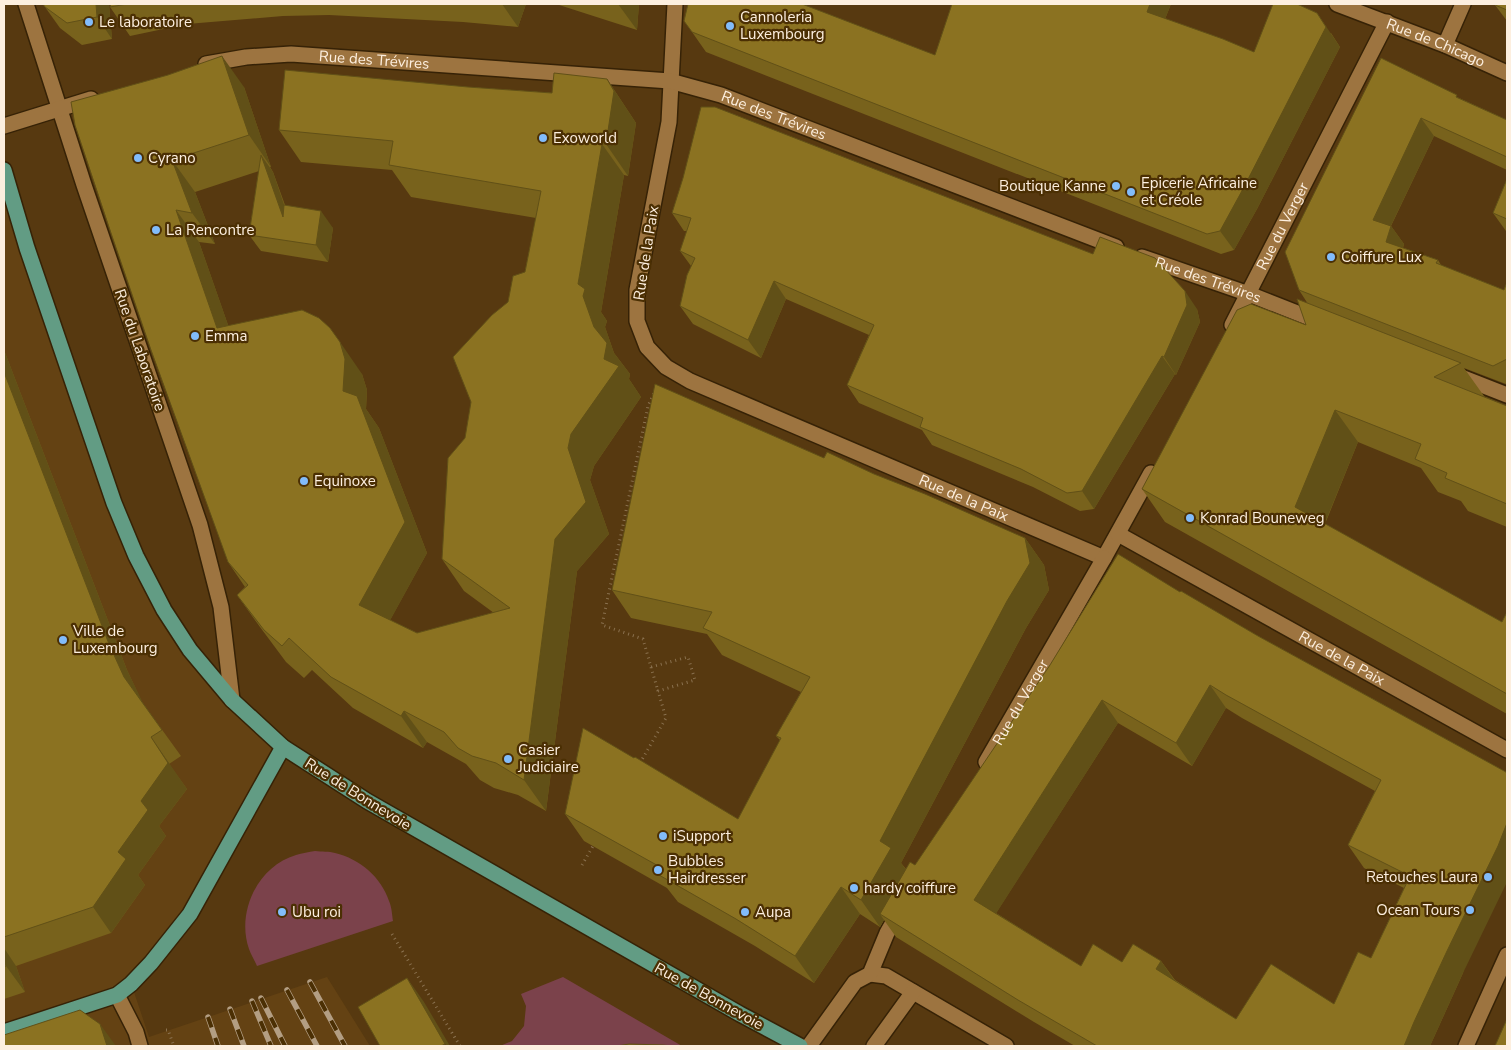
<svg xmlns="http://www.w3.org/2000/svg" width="1511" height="1050" viewBox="0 0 1511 1050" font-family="'Nunito Sans',sans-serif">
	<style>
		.built { fill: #644213 }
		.green { fill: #7b424b }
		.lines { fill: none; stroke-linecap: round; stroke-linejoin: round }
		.minor-casing { stroke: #362206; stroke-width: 18 }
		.major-casing { stroke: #362206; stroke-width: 18 }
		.path { stroke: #8a714f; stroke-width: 3; stroke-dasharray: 1 4; stroke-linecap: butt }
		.minor { stroke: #9d7440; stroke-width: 15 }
		.major { stroke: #629c84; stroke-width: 15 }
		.rail-casing { stroke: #b39e83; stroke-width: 5.5 }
		.rail { stroke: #4b2f03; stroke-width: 4; stroke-dasharray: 11; stroke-linecap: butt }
		.wall { fill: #78621c; fill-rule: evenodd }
		.shaded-wall { fill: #615017 }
		.building { fill: #8b7221; stroke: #615017; fill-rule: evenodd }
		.poi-dot { fill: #82bcfa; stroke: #4b2f03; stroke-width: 2 }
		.labels { text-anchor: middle; stroke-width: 4.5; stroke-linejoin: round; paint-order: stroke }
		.poi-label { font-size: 15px; fill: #fdefdf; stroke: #4b2f03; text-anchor: start }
		.street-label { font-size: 15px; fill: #fdefdf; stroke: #4b2f03 }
	</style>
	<rect width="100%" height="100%" fill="#573910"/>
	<polygon class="built" points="4,170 114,503 190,650 283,747 190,914 131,983 149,1037 327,977 370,1046 4,1046"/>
	<g class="green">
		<path d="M315 851C322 852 329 851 335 853 360 859 381 877 389 901 392 908 392 915 393 921L257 966C255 961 251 955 249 949 236 912 258 866 296 855 302 853 309 852 315 851Z"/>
		<polygon points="563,977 682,1046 500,1046 512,1041 524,1026 526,1006 521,994"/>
	</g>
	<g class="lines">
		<g class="minor-casing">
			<g id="minor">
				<polyline points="26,4 84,185 200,525 221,607 232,700"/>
				<path id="s1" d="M675 4 669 122 637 290V321L647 347 666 367 690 381 1104 558 1151 473"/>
				<path id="s2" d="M1337 4 1445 45 1507 73"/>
				<polyline points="1445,45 1463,4"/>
				<path id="s3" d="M206 64 246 57 291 54 670 81 721 95 1116 247"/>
				<polyline points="4,126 91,99"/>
				<path id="s4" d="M1142 257 1249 294 1320 322"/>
				<path id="s5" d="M1232 325 1387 22"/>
				<polyline points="1456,375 1507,395"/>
				<path id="s6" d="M1118 534 1507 750"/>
				<path id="s7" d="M986 762 1104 558"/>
				<polyline points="870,974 886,976 1006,1046"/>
				<polyline points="117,995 136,1032 140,1046"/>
				<polyline points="809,1046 855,982 870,974 887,933 899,912"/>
				<polyline points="874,1046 913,992"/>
				<polyline points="1466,1046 1507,955"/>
			</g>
		</g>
		<g class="major-casing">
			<g id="major">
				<polyline points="4,170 27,248 114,503 136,556 164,610 190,650 232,700 283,747 367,801 740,1014 800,1046"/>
				<polyline points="4,1032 117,995 131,984 151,963 190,914 283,747"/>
			</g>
		</g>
		<g class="path">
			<polyline points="651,667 658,691"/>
			<polyline points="640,763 666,718 658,691 695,680 688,657 651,667 643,639 602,625 648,406 654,393"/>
			<polyline points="582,865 593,846"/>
			<polyline points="392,934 460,1046"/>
			<polyline points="166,1030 168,1030 174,1046"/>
		</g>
		<use href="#minor" class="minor"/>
		<use href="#major" class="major"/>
		<g class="rail-casing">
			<g id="rail">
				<polyline points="310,982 345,1046"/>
				<polyline points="287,990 317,1046"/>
				<polyline points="261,998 285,1046"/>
				<polyline points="252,1001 271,1046"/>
				<polyline points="230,1009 244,1046"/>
				<polyline points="208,1017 218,1046"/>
			</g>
		</g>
		<use href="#rail" class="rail"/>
	</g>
	<g class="wall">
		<polygon points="109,4 112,39 82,45 60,28 45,7"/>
		<polygon points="111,4 526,4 518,27 463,22 329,15 283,16 187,24 130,36 110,7"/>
		<polygon points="556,4 639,4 637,30"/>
		<polygon points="952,4 1171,4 1165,19 1254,52 1331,33 1340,47 1257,209 1234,250 1221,254 706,52 692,32 935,55"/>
		<polygon points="1507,4 1507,21 1495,5"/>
		<polygon points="1381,58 1459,98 1507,120 1507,170 1434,136 1391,226 1404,244 1403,248 1438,260 1441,265 1504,290 1507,282 1507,384 1506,384 1464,368 1484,396 1483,396 1507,406 1507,527 1468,511 1461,501 1438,492 1421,468 1358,442 1325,524 1502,622 1507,612 1507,714 1165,522 1142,489 1306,325 1308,304 1299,290"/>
		<polygon points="607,79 636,123 628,176 624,175 601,312 607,321 605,327 614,353 630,374 629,379 641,397 594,466 590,480 609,534 577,571 546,811 518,795 494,788 480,780 466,764 427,742 423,748 353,708 312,670 304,678 286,662 260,627 237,595 245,587 228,562 75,125 244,87 271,167 270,167 273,172 285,205 333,228 328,262 261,251 249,235 259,171 195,192 215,244 199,242 228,325 362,374 367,390 366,409 379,428 427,553 390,620 417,633 494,613 464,591 442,559 465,438 508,302 525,272 536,218 411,197 392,170 301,162 279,130 468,87 552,93"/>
		<polygon points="1507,179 1507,232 1506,231 1493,213"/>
		<polygon points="672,213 1197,309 1200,322 1176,375 1175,374 1094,509 1080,511 1033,487 932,445 922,430 859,403 847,385 869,335 786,299 761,358 693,324 680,306 691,266 680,251 687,231 684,231"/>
		<polygon points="4,350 127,670 142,702 181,756 169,764 187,789 159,826 166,836 138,875 145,885 111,933 16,966 25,992 4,999"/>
		<path d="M824 458 874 474 1025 538 1044 565 1049 590 1026 628 901 863 906 869 915 865 1180 592 1258 636 1506 772 1463 973 1430 1046H1075L1034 1022 896 937 884 920 880 927 860 914 814 983 755 946 678 902 667 888 584 841 565 814 738 819 780 740 776 736 801 692 722 655 707 634 631 618 612 590ZM1226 708 1242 718 1375 791 1348 845 1364 868 1404 888 1371 958 1334 1004 1236 1019 1175 980 1161 961 1122 962 1081 966 996 913 1118 723 1192 766Z"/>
	</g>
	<g class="shaded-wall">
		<polygon points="96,4 109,4 112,39 97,17"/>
		<polygon points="502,4 526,4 518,27"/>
		<polygon points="618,4 639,4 637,30"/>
		<polygon points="1150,4 1171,4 1160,32 1147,12"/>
		<polygon points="1317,13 1340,47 1257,209 1234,250 1220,231"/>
		<polygon points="222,56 244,87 271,167 249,135"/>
		<polygon points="607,79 636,123 628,176 606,144"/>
		<polygon points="1421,118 1434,136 1385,238 1373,220"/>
		<polygon points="602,144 624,175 601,312 607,321 605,327 614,353 630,374 629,379 641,397 594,466 590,480 609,534 577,571 546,811 524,780 555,539 568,448 571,434 604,359 594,327 578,284"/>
		<polygon points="261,155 273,172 294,234 283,217"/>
		<polygon points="172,160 195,192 215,244 192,213"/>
		<polygon points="176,210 199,242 240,359 217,328"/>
		<polygon points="321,211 333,228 328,262 316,245"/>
		<polygon points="1391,226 1404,244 1398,260 1386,242"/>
		<polygon points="774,281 786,299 761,358 748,340"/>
		<polygon points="1185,291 1197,309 1200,322 1176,375 1164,357"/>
		<polygon points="340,342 362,374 367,390 366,409 379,428 427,553 381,637 359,605 343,391"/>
		<polygon points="4,350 127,670 143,703 124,677 109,644 4,372"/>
		<polygon points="1162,356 1175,374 1094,509 1082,491"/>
		<polygon points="1335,410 1358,442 1318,540 1295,507"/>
		<polygon points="1025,538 1044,565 1049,590 1026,628 901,863 910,875 880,914 884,920 880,927 861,900 880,841"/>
		<polygon points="1210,685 1226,708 1192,766 1176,743"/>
		<polygon points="1102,700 1118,723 990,923 974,900"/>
		<polygon points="404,711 427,742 423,748 401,716"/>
		<polygon points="151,737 187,789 159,826 166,836 138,875 145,885 111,933 93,907 141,801"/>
		<polygon points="1507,823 1507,882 1463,973 1430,1046 1404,1046 1414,1022 1447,951"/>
		<polygon points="841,887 860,914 814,983 795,956"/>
		<polygon points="4,948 16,966 25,992 6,966 4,958"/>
		<polygon points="1161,961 1177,984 1156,969"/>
		<polygon points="407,978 424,1002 450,1046 447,1046 445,1044"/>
		<polygon points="100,1024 116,1046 107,1046"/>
	</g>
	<g class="building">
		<polygon points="43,4 96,4 97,17 67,23 45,7"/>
		<polygon points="111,4 127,4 110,7"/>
		<polygon points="688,4 802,4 935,55 952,4 1150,4 1147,12 1223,39 1254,52 1273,4 1297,4 1317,13 1326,27 1243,189 1220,231 1207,234 692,32 684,21"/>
		<polygon points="1496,4 1507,4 1507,10 1495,5"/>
		<polygon points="222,56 249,135 172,160 192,213 176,210 217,328 302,310 319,318 330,328 340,342 345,359 343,391 357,396 405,522 359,605 417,633 510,608 442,559 448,458 465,438 471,402 453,357 492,315 508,302 513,276 525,272 541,191 389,165 393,141 279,130 285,70 468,87 552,93 554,73 607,79 614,91 606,144 602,144 578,284 585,289 583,296 594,327 607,343 604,359 619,366 571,434 568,448 586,502 555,539 524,780 496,763 472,756 458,748 444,732 404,711 401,716 331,677 289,638 282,646 264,630 237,595 248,585 228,562 151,350 111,233 75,125 71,102 168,75"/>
		<polygon points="1381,58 1457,95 1456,97 1507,120 1507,157 1421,118 1373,220 1391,226 1386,242 1438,260 1436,263 1504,290 1507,282 1507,359 1493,366 1299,290 1285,252"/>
		<polygon points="701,107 715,107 1093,254 1100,237 1155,258 1185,291 1187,305 1164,357 1162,356 1082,491 1067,493 1021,469 920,427 923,418 847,385 874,325 774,281 748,340 680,306 687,275 695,258 680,251 691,218 672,213 683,178"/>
		<polygon points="261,155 283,217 284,205 321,211 316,245 249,235"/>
		<polygon points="1507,179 1507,219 1493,213"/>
		<polygon points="1297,299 1461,363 1434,377 1507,406 1507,504 1445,478 1447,473 1415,459 1421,444 1335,410 1295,507 1502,622 1507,612 1507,694 1142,489 1237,310 1251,304 1306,325"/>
		<polygon points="4,372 109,644 124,677 162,730 151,737 168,763 141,801 148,810 118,852 126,859 93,907 4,937"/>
		<polygon points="655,384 824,458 827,452 874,474 925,494 1025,538 1030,563 1007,601 880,841 891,848 861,900 841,887 795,956 736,919 659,875 662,868 565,814 583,728 634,758 635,757 738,819 781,738 776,736 810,677 703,628 712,612 612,590"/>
		<path d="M1118 554 1180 592 1181 591 1258 636 1506 772 1507 774V823L1498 846 1447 951 1414 1022 1404 1046H1097L1018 1000 880 914 910 862 915 865 1050 665ZM1210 685 1226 695 1381 780 1348 845 1410 876 1371 958 1358 952 1334 1004 1271 964 1236 1019 1156 969 1161 961 1133 944 1122 962 1093 944 1081 966 974 900 1102 700 1176 743Z"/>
		<polygon points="4,958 6,966 4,967"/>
		<polygon points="407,978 445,1044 441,1046 380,1046 358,1007"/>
		<polygon points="80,1010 100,1024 107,1046 4,1046 4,1035"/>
		<polygon points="1507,1019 1507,1046 1495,1046"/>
		<polygon points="629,1044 663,1045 671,1046 617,1046"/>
	</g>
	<g class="poi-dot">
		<circle cx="89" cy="22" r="5"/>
		<circle cx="730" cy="26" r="5"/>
		<circle cx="543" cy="138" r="5"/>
		<circle cx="138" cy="158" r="5"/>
		<circle cx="1116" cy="186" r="5"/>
		<circle cx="1131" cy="192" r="5"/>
		<circle cx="156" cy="230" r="5"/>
		<circle cx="1331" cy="257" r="5"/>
		<circle cx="195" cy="336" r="5"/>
		<circle cx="304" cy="481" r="5"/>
		<circle cx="1190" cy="518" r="5"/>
		<circle cx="63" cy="640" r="5"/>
		<circle cx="508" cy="759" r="5"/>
		<circle cx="663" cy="836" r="5"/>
		<circle cx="658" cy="870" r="5"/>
		<circle cx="1488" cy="877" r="5"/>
		<circle cx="854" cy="888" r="5"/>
		<circle cx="1470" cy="910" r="5"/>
		<circle cx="282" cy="912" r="5"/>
		<circle cx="745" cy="912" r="5"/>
	</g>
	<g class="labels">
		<g class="poi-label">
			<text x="740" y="22">Cannoleria<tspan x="740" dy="17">Luxembourg</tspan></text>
			<text x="99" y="27">Le laboratoire</text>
			<text x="553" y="143">Exoworld</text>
			<text x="148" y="163">Cyrano</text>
			<text x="1141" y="188">Epicerie Africaine<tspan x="1141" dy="17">et Créole</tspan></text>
			<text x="1106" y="191" text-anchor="end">Boutique Kanne</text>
			<text x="166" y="235">La Rencontre</text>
			<text x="1341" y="262">Coiffure Lux</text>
			<text x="205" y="341">Emma</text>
			<text x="314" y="486">Equinoxe</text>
			<text x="1200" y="523">Konrad Bouneweg</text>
			<text x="73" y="636">Ville de<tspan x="73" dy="17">Luxembourg</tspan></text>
			<text x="518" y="755">Casier<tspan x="518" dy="17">Judiciaire</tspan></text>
			<text x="673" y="841">iSupport</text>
			<text x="668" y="866">Bubbles<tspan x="668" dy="17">Hairdresser</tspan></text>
			<text x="1478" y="882" text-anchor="end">Retouches Laura</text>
			<text x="864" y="893">hardy coiffure</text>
			<text x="1460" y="915" text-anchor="end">Ocean Tours</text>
			<text x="292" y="917">Ubu roi</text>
			<text x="755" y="917">Aupa</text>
		</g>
		<g class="street-label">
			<text dy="5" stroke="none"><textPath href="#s2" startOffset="106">Rue de Chicago</textPath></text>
			<text dy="5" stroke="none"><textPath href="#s3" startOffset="169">Rue des Trévires</textPath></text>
			<text dy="5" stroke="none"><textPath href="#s3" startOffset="575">Rue des Trévires</textPath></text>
			<text dy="5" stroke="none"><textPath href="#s5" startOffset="111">Rue du Verger</textPath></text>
			<text transform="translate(646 253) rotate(-81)" y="5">Rue de la Paix</text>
			<text dy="5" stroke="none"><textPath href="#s4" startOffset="70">Rue des Trévires</textPath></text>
			<text transform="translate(140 350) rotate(71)" y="5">Rue du Laboratoire</text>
			<text dy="5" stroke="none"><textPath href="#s1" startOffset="701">Rue de la Paix</textPath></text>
			<text dy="5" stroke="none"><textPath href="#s6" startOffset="256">Rue de la Paix</textPath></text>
			<text dy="5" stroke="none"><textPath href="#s7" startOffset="69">Rue du Verger</textPath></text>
			<text transform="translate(358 794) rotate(32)" y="5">Rue de Bonnevoie</text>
			<text transform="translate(709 996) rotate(29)" y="5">Rue de Bonnevoie</text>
		</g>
	</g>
	<rect width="1511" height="1050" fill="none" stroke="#fdefdf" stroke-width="10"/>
</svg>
